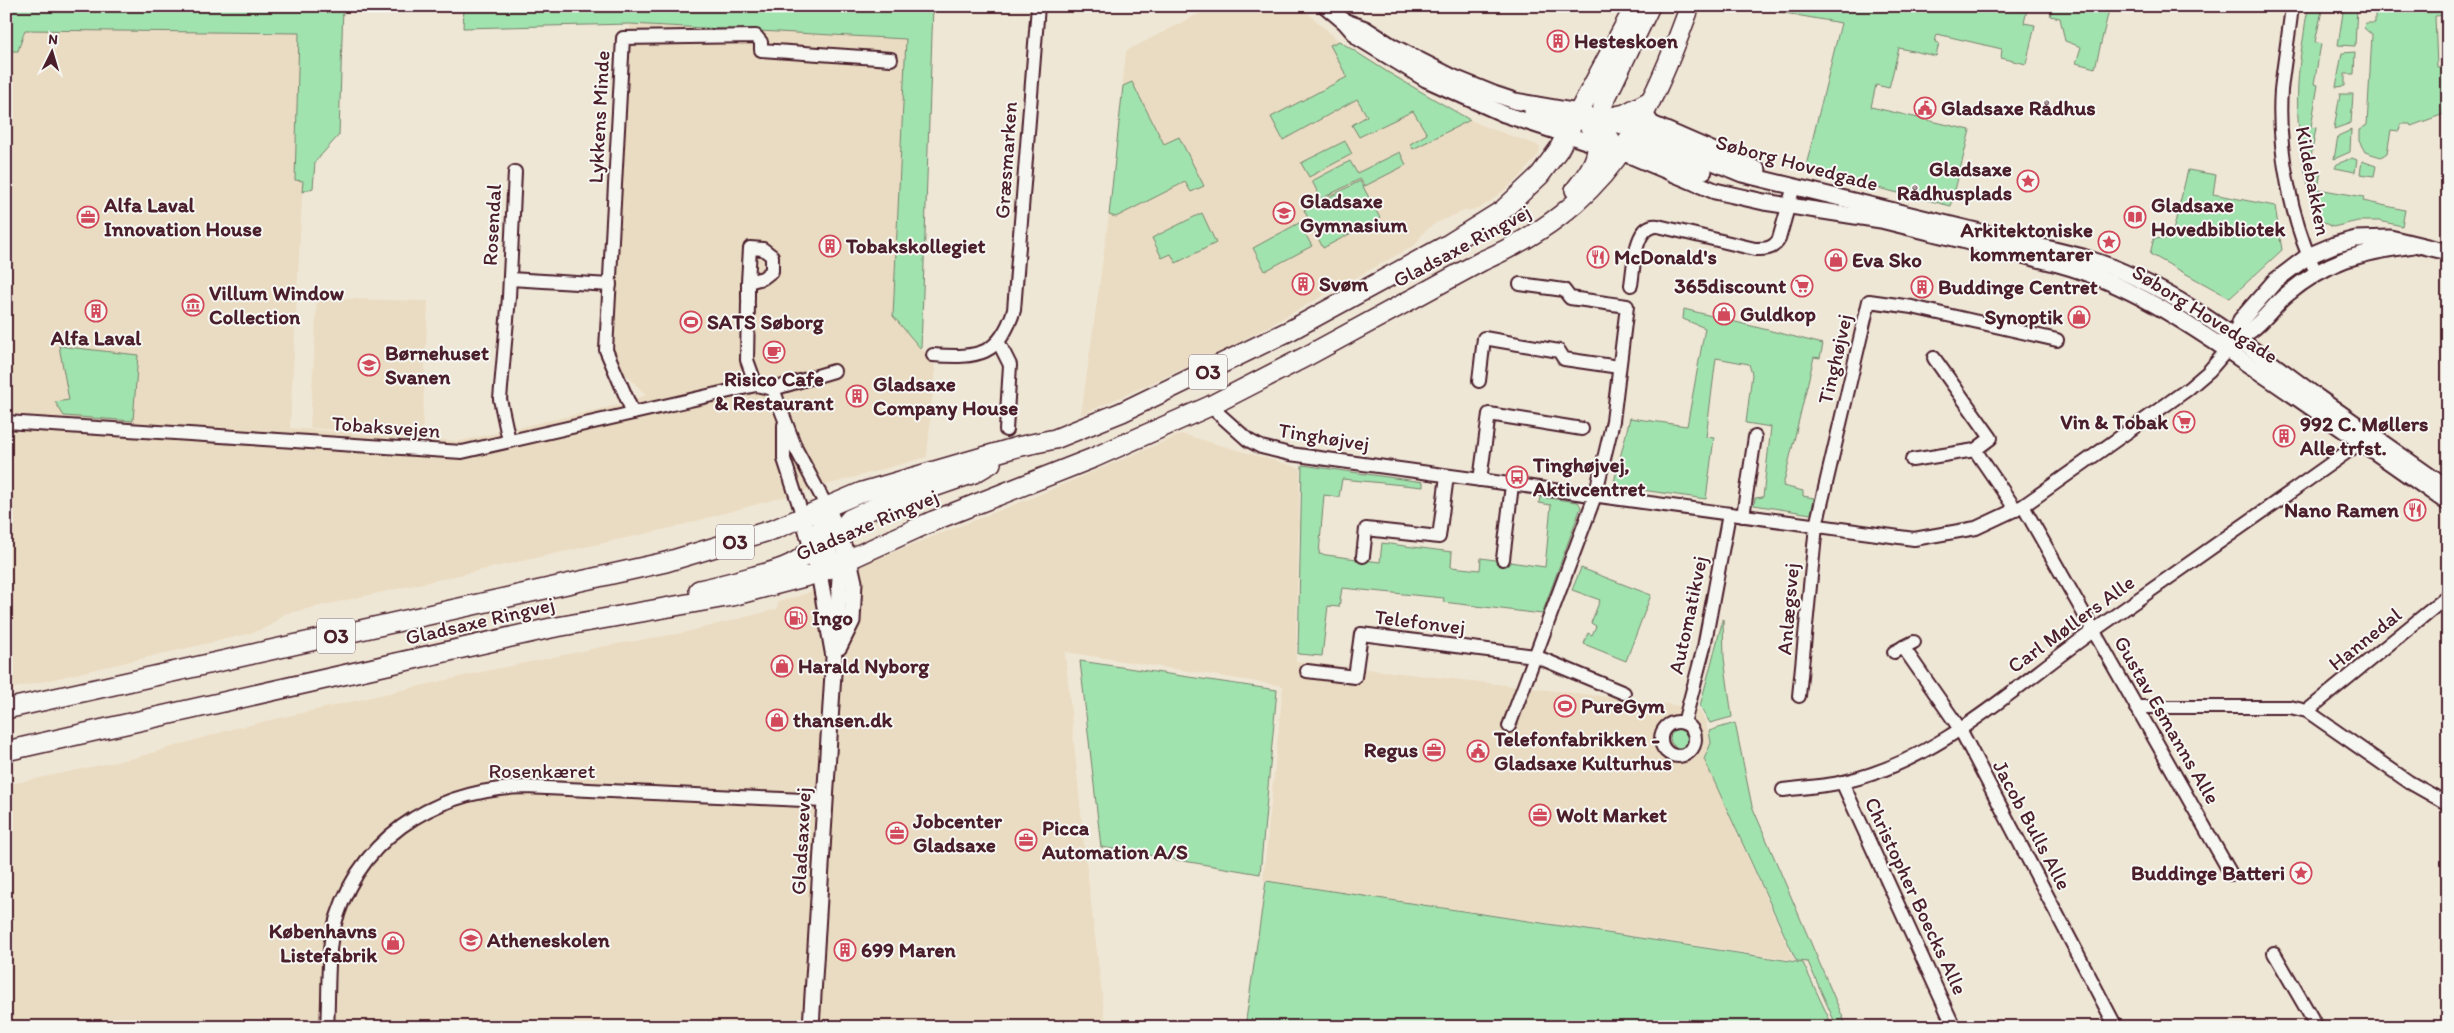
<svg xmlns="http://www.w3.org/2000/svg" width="2454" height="1033" viewBox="0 0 2454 1033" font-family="Itim,sans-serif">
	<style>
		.built { fill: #eadcc2 }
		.green { fill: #a1e3ae; stroke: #76816c }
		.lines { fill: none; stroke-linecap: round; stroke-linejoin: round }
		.minor-casing { stroke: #4a1f2b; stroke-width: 16 }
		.tertiary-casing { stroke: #4a1f2b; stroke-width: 19 }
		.primary-casing { stroke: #4a1f2b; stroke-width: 22 }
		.minor { stroke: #f6f6f2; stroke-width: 12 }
		.tertiary { stroke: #f6f6f2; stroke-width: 15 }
		.primary { stroke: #f6f6f2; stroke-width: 19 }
		.labels { text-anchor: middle; stroke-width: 4; stroke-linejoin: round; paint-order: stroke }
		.shield { fill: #f6f6f2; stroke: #7e6067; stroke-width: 1 }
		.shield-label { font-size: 20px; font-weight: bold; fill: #4a1f2b }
		.poi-label { font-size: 21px; font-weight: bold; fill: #4a1f2b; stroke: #f6f6f2; text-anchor: start }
		.street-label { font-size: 21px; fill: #4a1f2b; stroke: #f6f6f2 }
	</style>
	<rect width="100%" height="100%" fill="#efe7d6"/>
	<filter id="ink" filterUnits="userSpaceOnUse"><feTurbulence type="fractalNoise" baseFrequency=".02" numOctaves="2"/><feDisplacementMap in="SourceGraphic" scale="10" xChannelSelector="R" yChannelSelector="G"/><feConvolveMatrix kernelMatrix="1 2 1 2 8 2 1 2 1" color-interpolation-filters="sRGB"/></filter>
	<g filter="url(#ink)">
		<g class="built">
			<polygon points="1214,6 1300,6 1339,41 1448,108 1481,125 1537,145 1540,148 1539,154 1520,177 1491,201 1478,209 1464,211 1436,223 1424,232 1415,245 1229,348 1081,415 1110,208 1126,51"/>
			<polygon points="630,24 906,39 893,316 921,349 933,355 935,369 927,457 671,528 284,614 270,626 248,634 6,690 6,51 18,51 25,30 299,33 295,180 303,181 290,428 460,441 617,405 646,395 624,372 613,349"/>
			<polygon points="317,298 428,301 422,436 310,428"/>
			<polygon points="1182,434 1300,468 1296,661 1662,703 1699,710 1706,722 1710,743 1703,758 1794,960 1263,880 1283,686 1065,652 1085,853 1106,1027 6,1027 6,785 138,757 232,729 472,674 611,645 682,633 777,609 778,602 805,594 876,559 1031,498"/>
		</g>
		<g class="green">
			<polygon points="6,6 343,6 339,135 315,162 313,188 302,192 303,181 295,180 299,33 25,30 18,51 6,51"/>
			<polygon points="464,6 933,6 921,349 893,316 906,39 630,24 463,28"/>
			<polygon points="1781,6 2028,6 2024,23 2035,25 2026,64 2001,58 2002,49 1937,34 1935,42 1939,43 1936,56 1899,48 1889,88 1876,85 1871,107 1970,130 1951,206 1805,170 1841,23 1779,12"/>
			<polygon points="2053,6 2110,6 2095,68 2076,63 2081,47 2065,41 2060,18 2050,16"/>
			<path d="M2310 6H2323L2315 42 2321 44 2314 84 2318 85 2311 127 2316 128 2309 169 2321 171 2318 189 2364 197 2363 201 2405 210 2402 226 2379 221H2358L2333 227 2318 219C2298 160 2292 102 2303 40 2305 29 2305 16 2310 6Z"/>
			<polygon points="2344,6 2357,6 2355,46 2338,45"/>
			<polygon points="2366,6 2448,6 2448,15 2435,16 2437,67 2446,67 2444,114 2411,126 2410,124 2401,124 2399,131 2391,130 2387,153 2381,157 2365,152 2359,141 2359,130 2367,125 2372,35 2364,28 2365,23 2375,23 2375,13 2365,12"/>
			<polygon points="1339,41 1389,73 1470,120 1413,149 1410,144 1427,134 1413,111 1359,137 1352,125 1367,116 1357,99 1283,140 1271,117 1347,77 1330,45"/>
			<polygon points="2355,52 2354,74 2345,74 2345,86 2336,87 2342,53"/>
			<polygon points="1132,82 1164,144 1179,137 1204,186 1191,192 1185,182 1116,217 1109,215 1123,86"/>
			<polygon points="2340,94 2353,94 2351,123 2334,129"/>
			<polygon points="2351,130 2350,152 2334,159 2338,136"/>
			<polygon points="1345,141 1352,154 1309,177 1301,163"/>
			<polygon points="1400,152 1406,165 1365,186 1360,179 1321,199 1312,181 1350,161 1357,173"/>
			<polygon points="2352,158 2357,160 2355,172 2335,168 2337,164"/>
			<polygon points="2362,161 2376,166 2374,176 2360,174"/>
			<polygon points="2188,170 2216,175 2213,194 2275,206 2282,250 2230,298 2150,254 2154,238 2171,239"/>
			<polygon points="1360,181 1380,218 1323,248 1304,210"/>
			<polygon points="1202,213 1216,243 1176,263 1171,254 1162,258 1152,238"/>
			<polygon points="1299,223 1312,246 1265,271 1253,248"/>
			<polygon points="1684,309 1823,344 1820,358 1814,357 1783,486 1803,491 1803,496 1814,498 1811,514 1754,505 1755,498 1763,497 1771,427 1746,423 1752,374 1749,364 1716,358 1706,437 1714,438 1706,499 1613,486 1630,418 1687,426 1705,328 1683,319"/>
			<polygon points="59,346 138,355 133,421 64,416 55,402 69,400"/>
			<polygon points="1302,465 1423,482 1423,487 1342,479 1339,497 1324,495 1319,554 1380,562 1382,543 1452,552 1451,567 1480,570 1481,558 1545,567 1551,505 1539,503 1540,497 1578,502 1581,507 1542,614 1443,602 1444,598 1342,588 1339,607 1328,606 1322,656 1298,654"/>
			<polygon points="1581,568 1651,595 1626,661 1584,644 1588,633 1592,635 1596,626 1591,623 1600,600 1572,590"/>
			<polygon points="1723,619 1724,658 1732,717 1710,723 1700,706"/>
			<polygon points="1080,661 1277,690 1260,874 1101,847"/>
			<polygon points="1735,723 1752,806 1847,1027 1837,1027 1808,962 1797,961 1795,958 1704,759 1711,743 1709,731"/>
			<circle cx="1680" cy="738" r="10"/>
			<polygon points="1266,881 1803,963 1833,1027 1245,1027"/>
		</g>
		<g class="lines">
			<g class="minor-casing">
				<g id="minor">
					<path d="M2292 6C2289 34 2284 62 2281 90 2277 146 2291 222 2316 272"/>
					<polyline points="510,279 610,285"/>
					<path d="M1631 285C1634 268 1634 223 1658 226L1755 249C1765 249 1774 249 1779 239L1794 186"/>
					<polyline points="748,300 748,282 763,278 772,271 772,256 763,249 750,248 748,282"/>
					<polyline points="748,304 747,360 756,385"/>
					<polyline points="999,343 1010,365 1006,430"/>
					<path d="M933 355C979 358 999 356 1014 310L1038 6"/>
					<polyline points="1934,358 1991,438 1975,450"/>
					<polyline points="1479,381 1484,338 1559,351 1564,359 1619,367"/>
					<polyline points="773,389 834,371"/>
					<polyline points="1210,406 1248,440 1261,447 1290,454 1914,539 1976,528 2023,506 2188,389 2209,371 2227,350"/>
					<polyline points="633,413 606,350 623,38 756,36 761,42 761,50 891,59"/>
					<polyline points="6,422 462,452 756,385 773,389 796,449 827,507"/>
					<polyline points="784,425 784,459 803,517"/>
					<polyline points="509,441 500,399 509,297 515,172"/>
					<polyline points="1912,460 1975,450 2016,510"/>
					<polyline points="1480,480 1489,414 1582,429"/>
					<polyline points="2023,506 2231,874"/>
					<polyline points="1743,516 1755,437"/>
					<polyline points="1363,556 1366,529 1439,537 1447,476"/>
					<polyline points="1503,559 1512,485"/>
					<polyline points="1903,647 1960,729 2116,1027"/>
					<polyline points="1894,652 1914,642"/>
					<polyline points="1307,671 1355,677 1361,634 1535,656 1624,693"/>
					<polyline points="1799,696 1816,526 1869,301 1912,307 2057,340"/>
					<polyline points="2136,707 2290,707 2307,711 2409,782 2448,804"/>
					<polyline points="2307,711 2448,596"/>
					<circle cx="1678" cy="739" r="17"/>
					<polyline points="1684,723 1704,647 1729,514"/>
					<polyline points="1509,726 1595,496 1613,421 1627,306 1570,298 1564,290 1520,284"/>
					<polyline points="1842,782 1954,1027"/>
					<path d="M1783 790C1802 787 1823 787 1843 782 1940 761 2016 685 2096 629 2184 567 2273 505 2361 442"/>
					<polyline points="2274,953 2317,1027"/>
					<path d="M327 1027C329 1000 327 960 332 935 354 840 431 790 525 787L824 801"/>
				</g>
			</g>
			<g class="tertiary-casing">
				<g id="tertiary">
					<path d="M1326 6 1345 22 1359 38 1426 79 1504 114 1634 157 1715 191 1764 202 1881 220 2058 264C2132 284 2193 327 2255 369 2320 413 2384 458 2448 503"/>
					<path d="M1346 22 1365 29 1393 47 1452 77 1494 94 1515 101 1578 112 1635 130 1742 174 2083 257C2173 285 2245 344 2320 399 2362 429 2405 459 2448 489"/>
					<polyline points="1532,112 1573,122"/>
					<polyline points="1644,113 1652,124 1758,170"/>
					<polyline points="1630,140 1704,171"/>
					<path d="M2228 337C2251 341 2270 308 2286 295 2329 259 2358 253 2413 245"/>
					<polyline points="2233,341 2241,320 2275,281 2308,256 2334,245 2356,239 2390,238 2448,252"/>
					<polyline points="827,507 849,560 854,582 852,621 839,647"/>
					<polyline points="803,517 819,573 834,657 811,1027"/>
					<polyline points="831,555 840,577 836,641"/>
				</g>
			</g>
			<g class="primary-casing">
				<g id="primary">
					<polyline points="1589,122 1625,114 1650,101"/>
					<polyline points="1610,140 1602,120 1603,104 1650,6"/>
					<path d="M1575 190C1600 160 1607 142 1578 112"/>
					<polyline points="819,573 826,547 850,519 876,507 974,473 991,463"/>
					<path d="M699 590C718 586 737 581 755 576 800 565 818 555 827 507"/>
					<polyline points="6,709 666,562 775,529 862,492 1017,447 1055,439 1122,412 1291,330 1447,245 1503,210 1540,175 1559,149 1635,6"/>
					<path d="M6 751 551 628 732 596 819 573 933 521 1093 458 1210 406 1309 355 1482 261C1606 206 1645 129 1690 6"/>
				</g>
			</g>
			<use href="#minor" class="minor"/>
			<use href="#tertiary" class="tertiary"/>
			<use href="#primary" class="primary"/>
		</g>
	</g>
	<defs>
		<g id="building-ring" transform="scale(1.125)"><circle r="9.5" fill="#f6f6f2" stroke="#d1495b" stroke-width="1.5"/><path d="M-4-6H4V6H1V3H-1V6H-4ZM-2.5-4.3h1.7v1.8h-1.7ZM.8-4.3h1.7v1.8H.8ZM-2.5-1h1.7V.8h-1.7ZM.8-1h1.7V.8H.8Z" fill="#d1495b"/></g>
		<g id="civic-ring" transform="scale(1.125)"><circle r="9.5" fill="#f6f6f2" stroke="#d1495b" stroke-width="1.5"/><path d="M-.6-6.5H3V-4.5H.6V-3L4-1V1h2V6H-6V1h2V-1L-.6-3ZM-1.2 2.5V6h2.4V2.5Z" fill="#d1495b"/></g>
		<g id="sight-ring" transform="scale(1.125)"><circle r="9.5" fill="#f6f6f2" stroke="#d1495b" stroke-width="1.5"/><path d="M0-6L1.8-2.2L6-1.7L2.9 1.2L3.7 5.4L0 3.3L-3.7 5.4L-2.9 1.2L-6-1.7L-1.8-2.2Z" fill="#d1495b"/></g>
		<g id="school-ring" transform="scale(1.125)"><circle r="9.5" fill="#f6f6f2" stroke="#d1495b" stroke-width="1.5"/><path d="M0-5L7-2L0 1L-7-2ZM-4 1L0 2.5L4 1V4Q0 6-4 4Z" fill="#d1495b"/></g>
		<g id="office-ring" transform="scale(1.125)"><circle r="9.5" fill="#f6f6f2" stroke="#d1495b" stroke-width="1.5"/><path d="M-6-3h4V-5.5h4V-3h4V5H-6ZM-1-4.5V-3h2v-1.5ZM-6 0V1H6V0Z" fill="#d1495b"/></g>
		<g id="library-ring" transform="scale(1.125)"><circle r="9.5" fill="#f6f6f2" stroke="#d1495b" stroke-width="1.5"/><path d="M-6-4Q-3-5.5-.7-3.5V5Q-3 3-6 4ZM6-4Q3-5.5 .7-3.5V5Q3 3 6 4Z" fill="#d1495b"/></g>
		<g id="restaurant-ring" transform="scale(1.125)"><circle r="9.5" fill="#f6f6f2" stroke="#d1495b" stroke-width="1.5"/><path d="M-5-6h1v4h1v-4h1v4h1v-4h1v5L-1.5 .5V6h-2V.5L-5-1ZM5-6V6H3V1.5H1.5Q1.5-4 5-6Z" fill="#d1495b"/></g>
		<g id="shop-ring" transform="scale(1.125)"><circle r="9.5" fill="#f6f6f2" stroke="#d1495b" stroke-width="1.5"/><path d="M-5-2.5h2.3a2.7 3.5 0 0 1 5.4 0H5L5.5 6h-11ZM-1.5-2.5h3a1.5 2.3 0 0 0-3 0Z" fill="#d1495b"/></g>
		<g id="supermarket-ring" transform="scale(1.125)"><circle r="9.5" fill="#f6f6f2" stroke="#d1495b" stroke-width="1.5"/><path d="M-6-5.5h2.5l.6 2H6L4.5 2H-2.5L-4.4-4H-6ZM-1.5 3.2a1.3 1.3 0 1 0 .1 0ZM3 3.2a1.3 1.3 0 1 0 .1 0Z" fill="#d1495b"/></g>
		<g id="museum-ring" transform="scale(1.125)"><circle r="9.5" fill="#f6f6f2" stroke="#d1495b" stroke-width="1.5"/><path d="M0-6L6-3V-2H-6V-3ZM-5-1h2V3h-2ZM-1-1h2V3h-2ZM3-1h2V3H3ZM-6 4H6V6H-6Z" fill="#d1495b"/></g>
		<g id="stadium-ring" transform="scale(1.125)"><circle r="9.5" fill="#f6f6f2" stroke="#d1495b" stroke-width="1.5"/><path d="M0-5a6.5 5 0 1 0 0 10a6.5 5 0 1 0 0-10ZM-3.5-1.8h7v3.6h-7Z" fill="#d1495b"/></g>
		<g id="cafe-ring" transform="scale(1.125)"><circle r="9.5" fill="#f6f6f2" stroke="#d1495b" stroke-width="1.5"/><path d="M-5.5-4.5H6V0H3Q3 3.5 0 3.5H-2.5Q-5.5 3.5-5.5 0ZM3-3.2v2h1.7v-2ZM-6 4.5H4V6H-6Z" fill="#d1495b"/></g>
		<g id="bus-ring" transform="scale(1.125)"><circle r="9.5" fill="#f6f6f2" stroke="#d1495b" stroke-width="1.5"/><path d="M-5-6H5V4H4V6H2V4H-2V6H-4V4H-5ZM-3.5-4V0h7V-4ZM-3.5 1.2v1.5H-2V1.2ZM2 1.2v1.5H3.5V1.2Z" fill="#d1495b"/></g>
		<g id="fuel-ring" transform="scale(1.125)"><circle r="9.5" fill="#f6f6f2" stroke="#d1495b" stroke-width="1.5"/><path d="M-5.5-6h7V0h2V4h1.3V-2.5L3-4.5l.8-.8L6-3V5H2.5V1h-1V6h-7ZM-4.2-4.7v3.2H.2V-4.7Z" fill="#d1495b"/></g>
	</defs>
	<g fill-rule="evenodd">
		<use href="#building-ring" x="1558" y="41"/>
		<use href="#civic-ring" x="1925" y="108"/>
		<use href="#sight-ring" x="2028" y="181"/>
		<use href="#school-ring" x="1284" y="213"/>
		<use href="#office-ring" x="88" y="217"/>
		<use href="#library-ring" x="2135" y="217"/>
		<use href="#sight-ring" x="2109" y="242"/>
		<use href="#building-ring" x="830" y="246"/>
		<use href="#restaurant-ring" x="1598" y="257"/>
		<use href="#shop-ring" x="1836" y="260"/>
		<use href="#building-ring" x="1303" y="284"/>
		<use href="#supermarket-ring" x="1802" y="286"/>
		<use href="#building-ring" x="1922" y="287"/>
		<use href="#museum-ring" x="193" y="305"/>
		<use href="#building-ring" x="96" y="311"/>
		<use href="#shop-ring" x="1724" y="314"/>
		<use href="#shop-ring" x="2079" y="317"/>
		<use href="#stadium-ring" x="691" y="322"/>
		<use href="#cafe-ring" x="774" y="352"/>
		<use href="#school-ring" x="369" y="365"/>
		<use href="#building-ring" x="857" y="396"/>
		<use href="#supermarket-ring" x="2184" y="422"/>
		<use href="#building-ring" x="2284" y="436"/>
		<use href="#bus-ring" x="1517" y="477"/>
		<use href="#restaurant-ring" x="2415" y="510"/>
		<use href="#fuel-ring" x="796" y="618"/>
		<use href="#shop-ring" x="782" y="666"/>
		<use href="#stadium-ring" x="1565" y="706"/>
		<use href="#shop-ring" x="777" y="720"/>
		<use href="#office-ring" x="1434" y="750"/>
		<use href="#civic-ring" x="1478" y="751"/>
		<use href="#office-ring" x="1540" y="815"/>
		<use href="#office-ring" x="897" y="833"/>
		<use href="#office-ring" x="1026" y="840"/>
		<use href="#sight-ring" x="2301" y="873"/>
		<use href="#school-ring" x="471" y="940"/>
		<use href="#shop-ring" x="393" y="943"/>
		<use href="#building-ring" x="845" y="950"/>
	</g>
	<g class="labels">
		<g class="shield">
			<rect x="1189" y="354.5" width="38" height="35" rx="4"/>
			<rect x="716" y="524.5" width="38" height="35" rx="4"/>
			<rect x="317" y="618.5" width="38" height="35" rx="4"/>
		</g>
		<g class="shield-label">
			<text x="1208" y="379">O3</text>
			<text x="735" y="549">O3</text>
			<text x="336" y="643">O3</text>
		</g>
		<g class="poi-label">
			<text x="1574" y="48">Hesteskoen</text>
			<text x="1941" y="115">Gladsaxe Rådhus</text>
			<text x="2012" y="176" text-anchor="end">Gladsaxe<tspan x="2012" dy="24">Rådhusplads</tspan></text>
			<text x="1300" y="208">Gladsaxe<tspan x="1300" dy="24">Gymnasium</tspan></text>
			<text x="104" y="212">Alfa Laval<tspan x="104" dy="24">Innovation House</tspan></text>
			<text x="2151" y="212">Gladsaxe<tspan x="2151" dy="24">Hovedbibliotek</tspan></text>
			<text x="2093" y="237" text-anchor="end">Arkitektoniske<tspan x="2093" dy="24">kommentarer</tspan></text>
			<text x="846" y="253">Tobakskollegiet</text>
			<text x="1614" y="264">McDonald's</text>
			<text x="1852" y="267">Eva Sko</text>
			<text x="1319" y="291">Svøm</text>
			<text x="1786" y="293" text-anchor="end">365discount</text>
			<text x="1938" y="294">Buddinge Centret</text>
			<text x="209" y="300">Villum Window<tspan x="209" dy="24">Collection</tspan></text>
			<text x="1740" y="321">Guldkop</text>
			<text x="2063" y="324" text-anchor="end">Synoptik</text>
			<text x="707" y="329">SATS Søborg</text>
			<text x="96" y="345" text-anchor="middle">Alfa Laval</text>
			<text x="385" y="360">Børnehuset<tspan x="385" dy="24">Svanen</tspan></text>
			<text x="774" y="386" text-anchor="middle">Risico Cafe<tspan x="774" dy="24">&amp; Restaurant</tspan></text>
			<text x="873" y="391">Gladsaxe<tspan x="873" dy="24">Company House</tspan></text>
			<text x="2168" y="429" text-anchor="end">Vin &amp; Tobak</text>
			<text x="2300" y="431">992 C. Møllers<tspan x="2300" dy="24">Alle trfst.</tspan></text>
			<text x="1533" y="472">Tinghøjvej,<tspan x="1533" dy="24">Aktivcentret</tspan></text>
			<text x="2399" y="517" text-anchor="end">Nano Ramen</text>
			<text x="812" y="625">Ingo</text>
			<text x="798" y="673">Harald Nyborg</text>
			<text x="1581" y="713">PureGym</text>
			<text x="793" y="727">thansen.dk</text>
			<text x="1494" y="746">Telefonfabrikken -<tspan x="1494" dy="24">Gladsaxe Kulturhus</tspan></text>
			<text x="1418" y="757" text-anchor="end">Regus</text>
			<text x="1556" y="822">Wolt Market</text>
			<text x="913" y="828">Jobcenter<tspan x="913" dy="24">Gladsaxe</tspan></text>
			<text x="1042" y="835">Picca<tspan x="1042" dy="24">Automation A/S</tspan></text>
			<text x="2285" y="880" text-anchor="end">Buddinge Batteri</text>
			<text x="377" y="938" text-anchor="end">Københavns<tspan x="377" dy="24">Listefabrik</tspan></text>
			<text x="487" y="947">Atheneskolen</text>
			<text x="861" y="957">699 Maren</text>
		</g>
		<g class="street-label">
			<text transform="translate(599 117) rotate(-87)" y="7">Lykkens Minde</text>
			<text transform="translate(1006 160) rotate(-86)" y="7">Græsmarken</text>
			<text transform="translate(1797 163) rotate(15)" y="7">Søborg Hovedgade</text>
			<text transform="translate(2313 181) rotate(79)" y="7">Kildebakken</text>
			<text transform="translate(492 225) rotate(-87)" y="7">Rosendal</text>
			<text transform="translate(1462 246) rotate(-28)" y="7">Gladsaxe Ringvej</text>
			<text transform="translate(2205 314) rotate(32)" y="7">Søborg Hovedgade</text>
			<text transform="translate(1835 359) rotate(-77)" y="7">Tinghøjvej</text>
			<text transform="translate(386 427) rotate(4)" y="7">Tobaksvejen</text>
			<text transform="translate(1324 437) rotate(9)" y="7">Tinghøjvej</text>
			<text transform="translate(867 525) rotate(-23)" y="7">Gladsaxe Ringvej</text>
			<text transform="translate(1788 609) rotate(-85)" y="7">Anlægsvej</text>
			<text transform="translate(1688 615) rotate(-78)" y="7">Automatikvej</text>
			<text transform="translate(480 621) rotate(-13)" y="7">Gladsaxe Ringvej</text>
			<text transform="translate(1420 622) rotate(7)" y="7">Telefonvej</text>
			<text transform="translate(2071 624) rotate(-36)" y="7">Carl Møllers Alle</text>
			<text transform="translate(2365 639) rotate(-39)" y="7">Hannedal</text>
			<text transform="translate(2167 720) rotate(60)" y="7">Gustav Esmanns Alle</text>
			<text x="542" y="778">Rosenkæret</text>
			<text transform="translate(2032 825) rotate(62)" y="7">Jacob Bulls Alle</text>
			<text transform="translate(801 841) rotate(-87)" y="7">Gladsaxevej</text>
			<text transform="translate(1916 896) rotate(65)" y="7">Christopher Boecks Alle</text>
		</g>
	</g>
	<rect width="2454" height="1033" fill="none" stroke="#f6f6f2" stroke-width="25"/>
	<rect x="12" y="12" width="2429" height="1008" fill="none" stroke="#4a1f2b" stroke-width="2" filter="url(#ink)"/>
	<g transform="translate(52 52) rotate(5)" stroke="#f6f6f2" stroke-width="4" paint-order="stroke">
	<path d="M0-4L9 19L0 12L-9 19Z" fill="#4a1f2b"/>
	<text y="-8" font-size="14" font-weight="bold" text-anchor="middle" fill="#4a1f2b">N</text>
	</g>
</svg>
